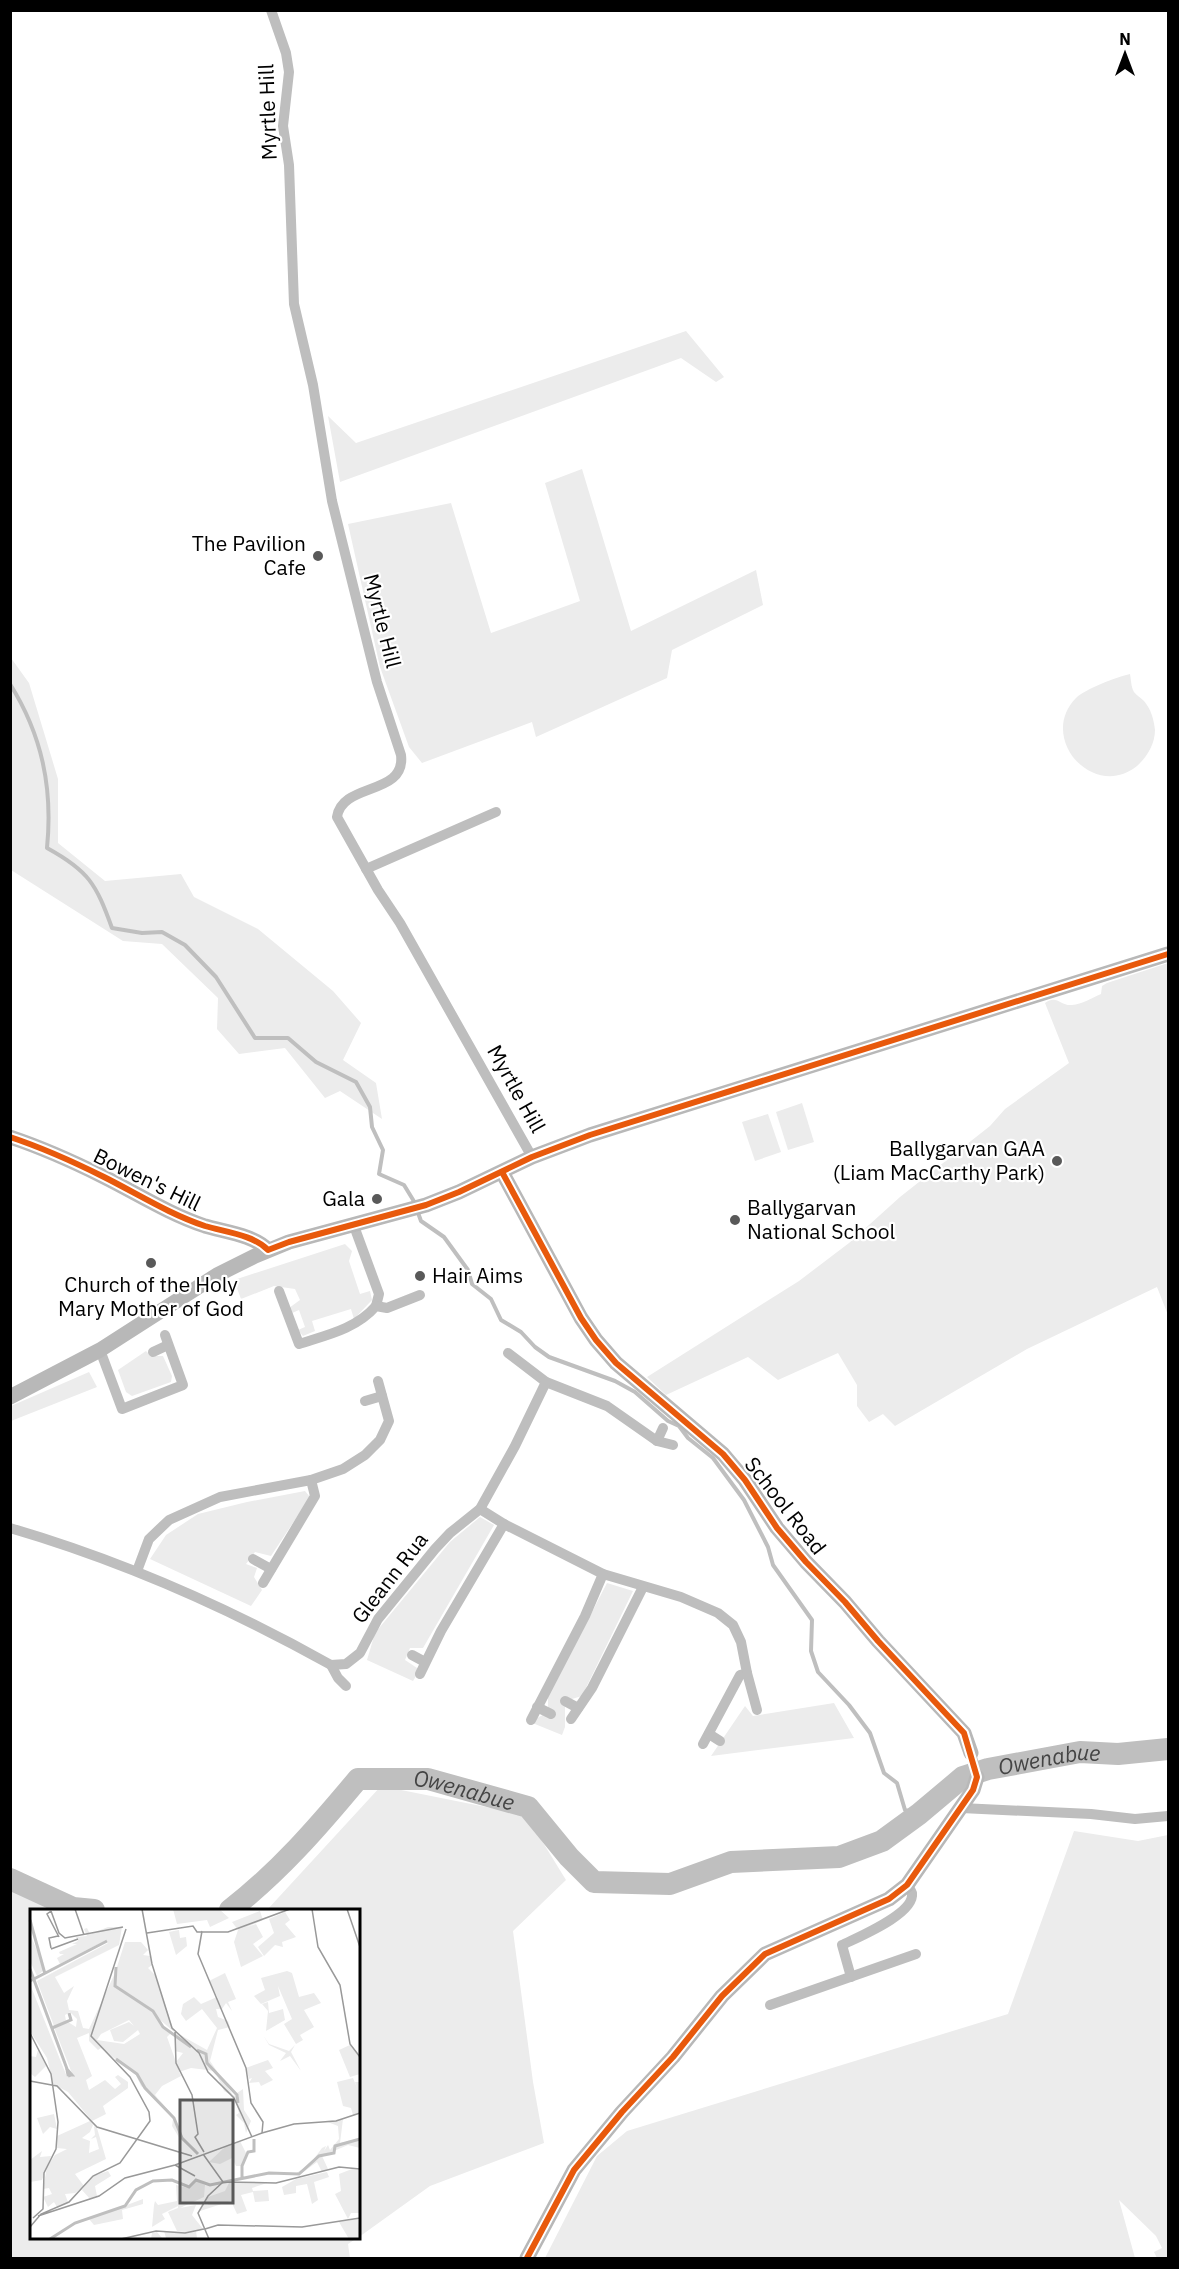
<svg xmlns="http://www.w3.org/2000/svg" width="1179" height="2269" viewBox="0 0 1179 2269" font-family="'IBM Plex Sans',sans-serif">
	<style>
		.green { fill: #ececec }
		.lines { fill: none; stroke-linecap: round; stroke-linejoin: round }
		.stream { stroke: #bfbfbf; stroke-width: 4 }
		.river { stroke: #bfbfbf; stroke-width: 22 }
		.street { stroke: #bebebe; stroke-width: 10 }
		.secondary { stroke: #b8b8b8; stroke-width: 15 }
		.cycleway-casing { stroke: #fff; stroke-width: 10 }
		.cycleway { stroke: #e8590c; stroke-width: 6 }
		.poi-dot { fill: #595959; stroke: #fff; stroke-width: 2 }
		.labels { text-anchor: middle; stroke-width: 4.5; stroke-linejoin: round; paint-order: stroke }
		.street-label { font-size: 21px; fill: #000; stroke: #fff }
		.poi-label { font-size: 21px; fill: #000; stroke: #fff; text-anchor: end }
		.water-label { font-size: 22px; font-style: italic; fill: #444; stroke: #fff }
		.inset-river { fill: none; stroke: #bfbfbf; stroke-width: 3 }
		.inset-road { fill: none; stroke: #999; stroke-width: 1.5 }
		.view { fill: #595959; fill-opacity: 0.15; stroke: #595959; stroke-width: 3 }
		.inset-edge { fill: none; stroke: #000; stroke-width: 3 }
	</style>
	<rect width="100%" height="100%" fill="#fff"/>
	<g class="green">
		<polygon points="686,331 724,377 716,382 681,358 340,482 328,416 356,443"/>
		<polygon points="582,469 631,631 756,570 763,605 672,650 667,678 536,737 532,722 422,763 409,747 380,667 348,524 451,503 491,633 580,601 545,483"/>
		<polygon points="11,658 29,683 58,779 58,843 105,881 181,874 194,897 258,929 333,991 361,1023 343,1060 376,1083 382,1119 340,1091 325,1098 285,1048 239,1054 217,1029 218,998 162,944 123,941 11,870"/>
		<path d="M1130 674C1131 679 1131 687 1134 692 1136 695 1141 698 1144 701 1151 709 1154 720 1155 730 1155 744 1147 757 1137 766 1094 801 1037 738 1076 698 1085 689 1117 677 1130 674Z"/>
		<path d="M1168 963V1315L1157 1287 1027 1349 895 1426 883 1414 869 1422 857 1406V1385L838 1353 778 1380 748 1357 666 1395 647 1377 799 1281 849 1243 900 1197 990 1126 1005 1109 1069 1063 1045 1003C1057 994 1060 1006 1072 1005 1082 1004 1092 998 1101 994L1102 986 1107 983Z"/>
		<polygon points="802,1103 814,1142 788,1150 776,1112"/>
		<polygon points="768,1114 781,1152 755,1161 742,1122"/>
		<polygon points="345,1244 352,1251 349,1261 360,1294 370,1291 372,1300 354,1319 351,1309 312,1321 315,1331 303,1336 298,1330 305,1327 299,1310 292,1313 289,1308 300,1300 295,1289 274,1286 241,1299 234,1280"/>
		<polygon points="146,1351 151,1356 163,1356 172,1376 171,1382 132,1396 126,1392 118,1370"/>
		<polygon points="89,1372 97,1387 11,1421 11,1406"/>
		<polygon points="305,1491 310,1497 271,1556 255,1552 246,1564 257,1568 254,1577 262,1590 251,1606 150,1559 166,1535 198,1514 247,1502"/>
		<polygon points="480,1517 494,1525 423,1648 410,1648 405,1660 417,1668 419,1671 413,1681 367,1660 375,1633 450,1542"/>
		<polygon points="607,1583 633,1591 582,1696 565,1701 565,1727 562,1735 530,1722 548,1712 548,1697"/>
		<polygon points="834,1703 854,1738 711,1756 745,1706 753,1716"/>
		<polygon points="381,1786 526,1815 566,1880 513,1931 533,2082 544,2143 430,2186 359,2237 358,1910 267,1910"/>
		<polygon points="1074,1831 1138,1841 1168,1835 1168,2258 1157,2258 1154,2252 1162,2248 1156,2236 1119,2200 1135,2258 545,2258 597,2156 627,2131 1008,2014"/>
		<polygon points="10,1889 72,1910 32,1910 32,2238 357,2238 348,2244 350,2258 11,2258"/>
	</g>
	<g class="lines">
		<g class="stream">
			<path d="M10 684C42 735 53 788 47 848 89 871 96 884 112 928L142 933 162 932 185 945 216 977 255 1038H288L316 1062 356 1082 370 1107 372 1127 383 1150 379 1174 404 1185 415 1203"/>
			<polyline points="417,1210 421,1221 444,1237 468,1270 472,1284 491,1299 501,1320 521,1332 535,1347 549,1357 615,1381 635,1392 668,1421 679,1426 688,1438 713,1458 744,1500 768,1547 773,1565 812,1620 811,1651 818,1672 849,1705 870,1733 884,1773 897,1783 905,1810 919,1814"/>
		</g>
		<g class="river">
			<polyline points="10,1879 73,1908 94,1910"/>
			<path id="s1" d="M230 1910C279 1872 318 1827 358 1779H428L528 1807 569 1857 594 1882 670 1884 731 1862 839 1857 882 1841 919 1814 963 1777 988 1769 1080 1752 1118 1754 1168 1749"/>
		</g>
		<g class="street">
			<path d="M271 10 286 53 289 72 283 126 289 165 294 304 313 385 332 501 377 682 401 755C406 796 342 782 337 817L378 890 400 923 532 1157"/>
			<polyline points="366,869 496,812"/>
			<polyline points="354,1226 379,1294 376,1306"/>
			<path d="M279 1291 299 1344C327 1335 356 1329 376 1306L387 1308 420 1295"/>
			<polyline points="100,1350 122,1409 183,1385 165,1335"/>
			<polyline points="153,1352 168,1345"/>
			<polyline points="508,1353 546,1382 607,1406 657,1441 673,1445"/>
			<polyline points="365,1401 382,1396"/>
			<polyline points="657,1441 663,1428"/>
			<polyline points="480,1509 504,1524 603,1574 681,1597 718,1613 733,1625 741,1642 747,1673 740,1675 703,1744"/>
			<path d="M10 1528C123 1561 229 1608 331 1665L338 1678 346 1686"/>
			<polyline points="253,1559 271,1569"/>
			<polyline points="137,1571 149,1539 169,1520 220,1497 311,1480 343,1469 365,1455 380,1440 389,1421 378,1381"/>
			<polyline points="263,1583 315,1496 311,1480"/>
			<polyline points="412,1655 425,1662"/>
			<polyline points="331,1665 346,1664 360,1653 378,1619 435,1549 450,1533 480,1509 515,1446 546,1382"/>
			<polyline points="747,1673 757,1710"/>
			<polyline points="420,1674 441,1631 504,1524"/>
			<polyline points="565,1701 578,1708"/>
			<polyline points="537,1707 551,1714"/>
			<polyline points="571,1719 592,1688 643,1587"/>
			<polyline points="531,1720 585,1616 603,1574"/>
			<polyline points="709,1734 720,1741"/>
			<polyline points="971,1753 977,1777"/>
			<polyline points="961,1808 1091,1814 1135,1819 1168,1816"/>
			<path d="M851 1977 842 1945C858 1937 915 1914 912 1893 911 1890 909 1888 907 1885"/>
			<polyline points="770,2005 916,1954"/>
		</g>
		<g class="secondary">
			<path d="M10 1137C43 1148 74 1162 104 1177 138 1194 169 1214 205 1226 225 1232 254 1235 268 1250"/>
			<polyline points="502,1172 581,1318 596,1340 616,1363 723,1454 745,1480 777,1528 806,1562 845,1602 878,1641 964,1733 971,1753"/>
			<polyline points="10,1397 100,1350 217,1275 255,1256 289,1242 426,1205 459,1192 532,1157 590,1135 1168,954"/>
			<polyline points="527,2258 574,2170 622,2112 673,2057 722,1996 765,1954 889,1899 907,1885 973,1790 977,1777"/>
		</g>
		<g class="cycleway-casing">
			<g id="cycleway">
				<path d="M10 1137C43 1148 74 1162 104 1177 138 1194 169 1214 205 1226 225 1232 254 1235 268 1250L289 1242 426 1205 459 1192 532 1157 590 1135 1168 954"/>
				<polyline points="502,1172 581,1318 596,1340 616,1363 723,1454 745,1480 777,1528 806,1562 845,1602 878,1641 964,1733 977,1777 973,1790 907,1885 889,1899 765,1954 722,1996 673,2057 622,2112 574,2170 527,2258"/>
			</g>
		</g>
		<use href="#cycleway" class="cycleway"/>
	</g>
	<g class="poi-dot">
		<circle cx="318" cy="556" r="6"/>
		<circle cx="1057" cy="1161" r="6"/>
		<circle cx="377" cy="1199" r="6"/>
		<circle cx="735" cy="1220" r="6"/>
		<circle cx="151" cy="1263" r="6"/>
		<circle cx="420" cy="1276" r="6"/>
	</g>
	<g class="labels">
		<g class="street-label">
			<text transform="translate(268 112) rotate(-92)" y="7">Myrtle Hill</text>
			<text transform="translate(382 621) rotate(76)" y="7">Myrtle Hill</text>
			<text transform="translate(516 1089) rotate(61)" y="7">Myrtle Hill</text>
			<text transform="translate(147 1180) rotate(26)" y="7">Bowen's Hill</text>
			<text transform="translate(785 1506) rotate(52)" y="7">School Road</text>
			<text transform="translate(390 1578) rotate(-52)" y="7">Gleann Rua</text>
		</g>
		<g class="poi-label">
			<text x="306" y="551">The Pavilion<tspan x="306" dy="24">Cafe</tspan></text>
			<text x="1045" y="1156">Ballygarvan GAA<tspan x="1045" dy="24">(Liam MacCarthy Park)</tspan></text>
			<text x="365" y="1206">Gala</text>
			<text x="747" y="1215" text-anchor="start">Ballygarvan<tspan x="747" dy="24">National School</tspan></text>
			<text x="432" y="1283" text-anchor="start">Hair Aims</text>
			<text x="151" y="1292" text-anchor="middle">Church of the Holy<tspan x="151" dy="24">Mary Mother of God</tspan></text>
		</g>
		<g class="water-label">
			<text dy="8" stroke="none"><textPath href="#s1" startOffset="944">Owenabue</textPath></text>
			<text dy="8" stroke="none"><textPath href="#s1" startOffset="291">Owenabue</textPath></text>
		</g>
	</g>
	<g transform="translate(30 1909)">
		<rect width="330" height="330" fill="#fff"/>
		<path d="M143 0H189L199 9 180 18 177 11 147 15ZM230 2 233 11 217 18 226 15 233 28 223 35 233 47 211 58 204 33 208 21 202 13ZM255 3 260 11 255 15 266 28 252 33 253 38 245 36 234 47 228 38 244 24 239 10ZM78 18H92L89 36 25 68 34 84 44 77 37 92 39 101 48 102 53 119 59 120 85 64 95 33H111L118 41 113 46 120 47 122 56 118 59 126 67 144 123 128 109 130 115 141 124 137 128 146 153 153 144 145 142V123L177 141 187 119 172 100 156 112 151 105 153 95 164 88 171 95 187 88 190 93 179 72 195 64 206 90 198 93 202 102 196 94 192 100H186L188 108 198 112 200 118 188 121 180 152 203 186 209 188 207 184 213 180 214 201 221 212 216 224 214 214 206 206 209 204 204 188 194 182 185 162 161 159 149 163 151 167 132 177 125 186 145 209 152 229 167 241 161 239 150 230 142 217 143 210 128 190 111 177 106 166 71 139 68 141 59 132V124L47 129 62 167 56 171 59 181 75 171 85 180 91 175 85 168 88 166 98 173V179L73 197 76 205 62 212 38 183 23 175 17 149 0 122V75L37 168 43 167 24 118 38 113 46 118 47 110 40 103 35 106 36 112 24 117 7 72 78 34 76 31 30 55 27 49 34 45H30L29 43 47 35H42L48 32 46 28 57 27 54 20 57 19 60 25ZM99 111 104 117 99 113 80 121 84 132 93 133 108 121 110 125 94 135 67 131 71 125ZM149 21 150 29 156 28 157 37 146 46 139 23ZM0 25 15 60 7 67 0 52ZM257 62 262 64 269 88 284 84 291 94 274 101 284 118 270 126 273 131 266 135 254 115 262 110 248 77 250 87 231 95 224 87 235 81 231 69ZM238 93 239 104 253 100 255 111 236 122 238 102 232 95ZM233 126 239 135 259 142 265 136 261 143 271 162 260 147 250 152 256 144 239 136ZM320 136 330 149V165L320 168 309 141ZM8 141 17 156 5 168 0 164V147L6 148ZM238 151 243 159 235 162 243 171 231 177 229 173 219 174 222 169 219 170 216 159ZM323 169 327 179 325 173H330V203L323 206 321 199 313 197 307 173ZM24 205 27 220 20 218 13 225 7 209ZM313 210 310 234 330 230V239L318 236 292 247 298 260 292 263 287 253 272 264 265 265 280 255 292 239 296 237 294 242 298 236 300 241 309 230 308 217 295 212ZM60 212 63 216 60 223 52 229 60 232 59 244 69 240 66 228 61 230 65 226 64 217 67 219 76 250 45 265 54 277 45 284 35 285 38 293 27 298 24 293 18 298 13 288 22 285 19 279 13 280 17 258 25 246 37 240 27 239V227ZM210 232 217 246 211 257H206L202 249 190 255 179 253 197 236ZM12 242 10 248 21 247 12 271 0 273V251ZM322 260 330 261V304H321L318 310 305 285 311 282 309 265ZM78 262 81 267 65 277 67 287 60 290 52 281 61 268ZM297 263 299 268 284 273 288 291 282 295 277 275 266 277V284L254 286 252 278 266 270ZM167 272 175 276 174 288 150 299 166 296 162 306 173 320 166 322 167 329 179 330H121L122 324 127 323 132 329H136L134 322 156 323 147 322 138 303 148 299V297L132 305 135 310 122 318 124 296 125 292 128 296 147 292 146 276 158 279ZM199 274H237L222 279 223 282 238 281 239 292 225 293 223 283 211 286 217 302 207 305 201 292 170 302 173 296H179L174 293 178 288 195 282ZM113 290V295L92 301 93 310 64 316 59 310ZM328 310 330 329 319 330 309 313Z" fill="#ececec" fill-rule="evenodd"/>
		<path class="inset-river" d="M0 11 15 65M86 58 85 77 123 102 133 118 161 138M0 60 40 168M0 72 77 32M22 119 41 111 39 104M167 141 176 145 177 154 207 186 208 194M86 150 107 165 115 179 144 209 152 229 168 245M36 159 42 166H38L37 161M212 269V257L218 243 224 242V230M20 330 45 314 95 297 106 281 123 272 142 271 159 278 166 271 180 276 239 264 269 265 289 247 304 244 305 237 330 230"/>
		<path class="inset-road" d="M45 0 54 26M112 0 122 55 142 119 169 144 178 163 204 189 222 228M282 0 288 38 310 76 320 135 330 148M317 0 330 38M21 2 29 24 35 29 93 18M21 2 17 5 29 28M172 22 168 45 216 159 221 194 233 213 232 224M117 24 163 17 167 23H198L260 0M21 39 19 29 28 27M21 40 48 30M145 123 146 154 162 186 168 225 165 228 174 243M0 124 21 165 28 213 26 240 14 264 13 300 3 309M0 172 27 177 67 218 162 247M173 245 193 273M145 256 165 267M8 307 69 287 95 269 145 256 232 224 264 215 306 212 330 204M0 318 11 305 39 293 63 267 90 254 120 212 119 203 100 168 61 127 96 20M175 320 188 316 272 318 330 309M91 330 126 322 155 324 174 320M179 330 168 304 178 287 193 273 246 274 309 258 330 260"/>
		<path class="view" d="M150 191H203V294H150Z"/>
		<rect width="330" height="330" class="inset-edge"/>
	</g>
	<rect width="1179" height="2269" fill="none" stroke="#000000" stroke-width="24"/>
	<g transform="translate(1125 54)" stroke="#ffffff" stroke-width="4.5" paint-order="stroke">
	<path d="M0-4.5L10 22L0 15L-10 22Z" fill="#000000"/>
	<text y="-9" font-size="16" font-weight="bold" text-anchor="middle" fill="#000000">N</text>
	</g>
</svg>
